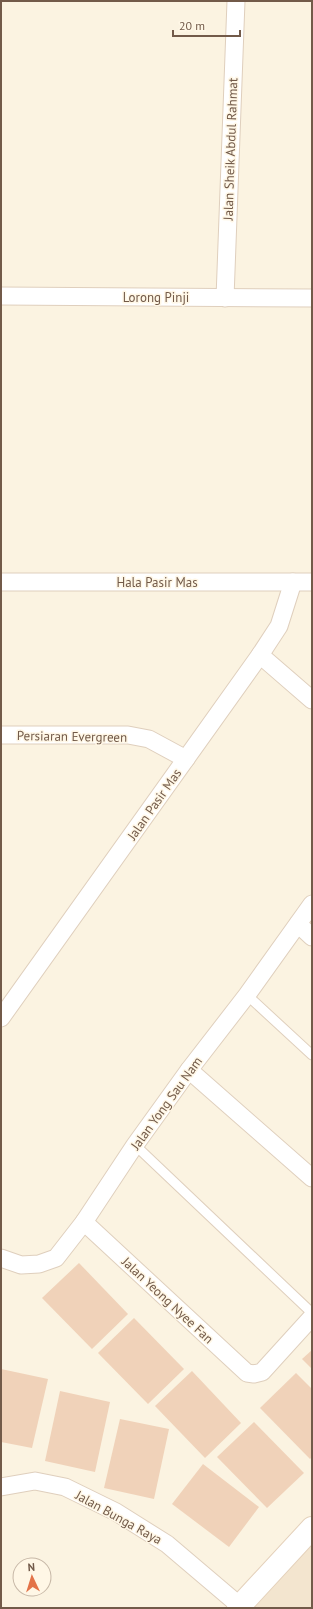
<svg xmlns="http://www.w3.org/2000/svg" width="313" height="1609" viewBox="0 0 313 1609" font-family="'PT Sans',sans-serif">
	<style>
		.residential { fill: #f3e5cf }
		.building { fill: #f0d2b9 }
		.lines { fill: none; stroke-linecap: round; stroke-linejoin: round }
		.service-casing { stroke: #dfcfbd; stroke-width: 11 }
		.minor-casing { stroke: #dfcfbd; stroke-width: 19 }
		.secondary-casing { stroke: #e4d1bb; stroke-width: 24 }
		.service { stroke: #fff; stroke-width: 9 }
		.minor { stroke: #fff; stroke-width: 17 }
		.secondary { stroke: #fff; stroke-width: 22 }
		.labels { text-anchor: middle; stroke-width: 3; stroke-linejoin: round; paint-order: stroke }
		.street-label { font-size: 13px; fill: #725a49; stroke: #fff7e6 }
	</style>
	<rect width="100%" height="100%" fill="#fbf3e1"/>
	<polygon class="residential" points="312,1528 312,1608 238,1608"/>
	<g class="building">
		<polygon points="79,1263 128,1314 92,1349 42,1298"/>
		<polygon points="134,1318 184,1369 148,1404 98,1353"/>
		<polygon points="312,1350 312,1369 302,1359"/>
		<polygon points="1,1369 48,1379 32,1448 1,1442"/>
		<polygon points="192,1371 241,1423 205,1458 155,1406"/>
		<polygon points="296,1373 312,1389 312,1457 310,1459 260,1408"/>
		<polygon points="60,1391 110,1402 95,1472 45,1461"/>
		<polygon points="120,1419 169,1429 154,1499 104,1488"/>
		<polygon points="254,1422 304,1473 267,1508 217,1457"/>
		<polygon points="203,1464 259,1507 229,1547 172,1504"/>
	</g>
	<g class="lines">
		<g class="service-casing">
			<g id="service">
				<polyline points="247,995 312,1055"/>
				<polyline points="135,1145 312,1313"/>
			</g>
		</g>
		<g class="minor-casing">
			<g id="minor">
				<polyline points="1,296 312,298"/>
				<polyline points="225,298 236,1"/>
				<polyline points="1,582 312,582"/>
				<polyline points="260,655 312,700"/>
				<polyline points="1,735 128,735 149,739 186,759"/>
				<polyline points="298,924 312,937"/>
				<polyline points="1,1018 260,655 279,626 293,582"/>
				<polyline points="189,1070 312,1178"/>
				<polyline points="84,1222 247,1373 254,1374 262,1372 312,1317"/>
				<polyline points="1,1258 21,1265 39,1264 56,1258 84,1222 135,1145 189,1070 247,995 312,904"/>
				<polyline points="1,1487 35,1481 65,1487 116,1512 167,1544 240,1606"/>
			</g>
		</g>
		<g class="secondary-casing">
			<polyline id="secondary" points="238,1608 312,1528"/>
		</g>
		<use href="#service" class="service"/>
		<use href="#minor" class="minor"/>
		<use href="#secondary" class="secondary"/>
	</g>
	<g class="labels">
		<g class="street-label">
			<text transform="translate(230 149) rotate(-88)" y="5">Jalan Sheik Abdul Rahmat</text>
			<text x="156" y="302">Lorong Pinji</text>
			<text x="157" y="587">Hala Pasir Mas</text>
			<text transform="translate(72 736) rotate(1)" y="5">Persiaran Evergreen</text>
			<text transform="translate(154 804) rotate(-55)" y="5">Jalan Pasir Mas</text>
			<text transform="translate(166 1103) rotate(-54)" y="5">Jalan Yong Sau Nam</text>
			<text transform="translate(168 1300) rotate(43)" y="5">Jalan Yeong Nyee Fan</text>
			<text transform="translate(119 1517) rotate(29)" y="5">Jalan Bunga Raya</text>
		</g>
	</g>
	<rect width="313" height="1609" fill="none" stroke="#725a49" stroke-width="4"/>
	<g transform="translate(32 1577) rotate(356)"><circle r="19" fill="#fff7e6" stroke="#c7b8a7"/>
	<path d="M0-3L7 15L0 10L-7 15Z" fill="#e37348"/>
	<text y="-6" font-size="11" font-weight="bold" text-anchor="middle" fill="#725a49">N</text>
	</g>
	<path d="M173 30v6h67v-6" fill="none" stroke="#725a49" stroke-width="2"/>
	<text x="179" y="30" font-size="12" fill="#725a49" stroke="#fff7e6" stroke-width="3" paint-order="stroke">20 m</text>
</svg>
